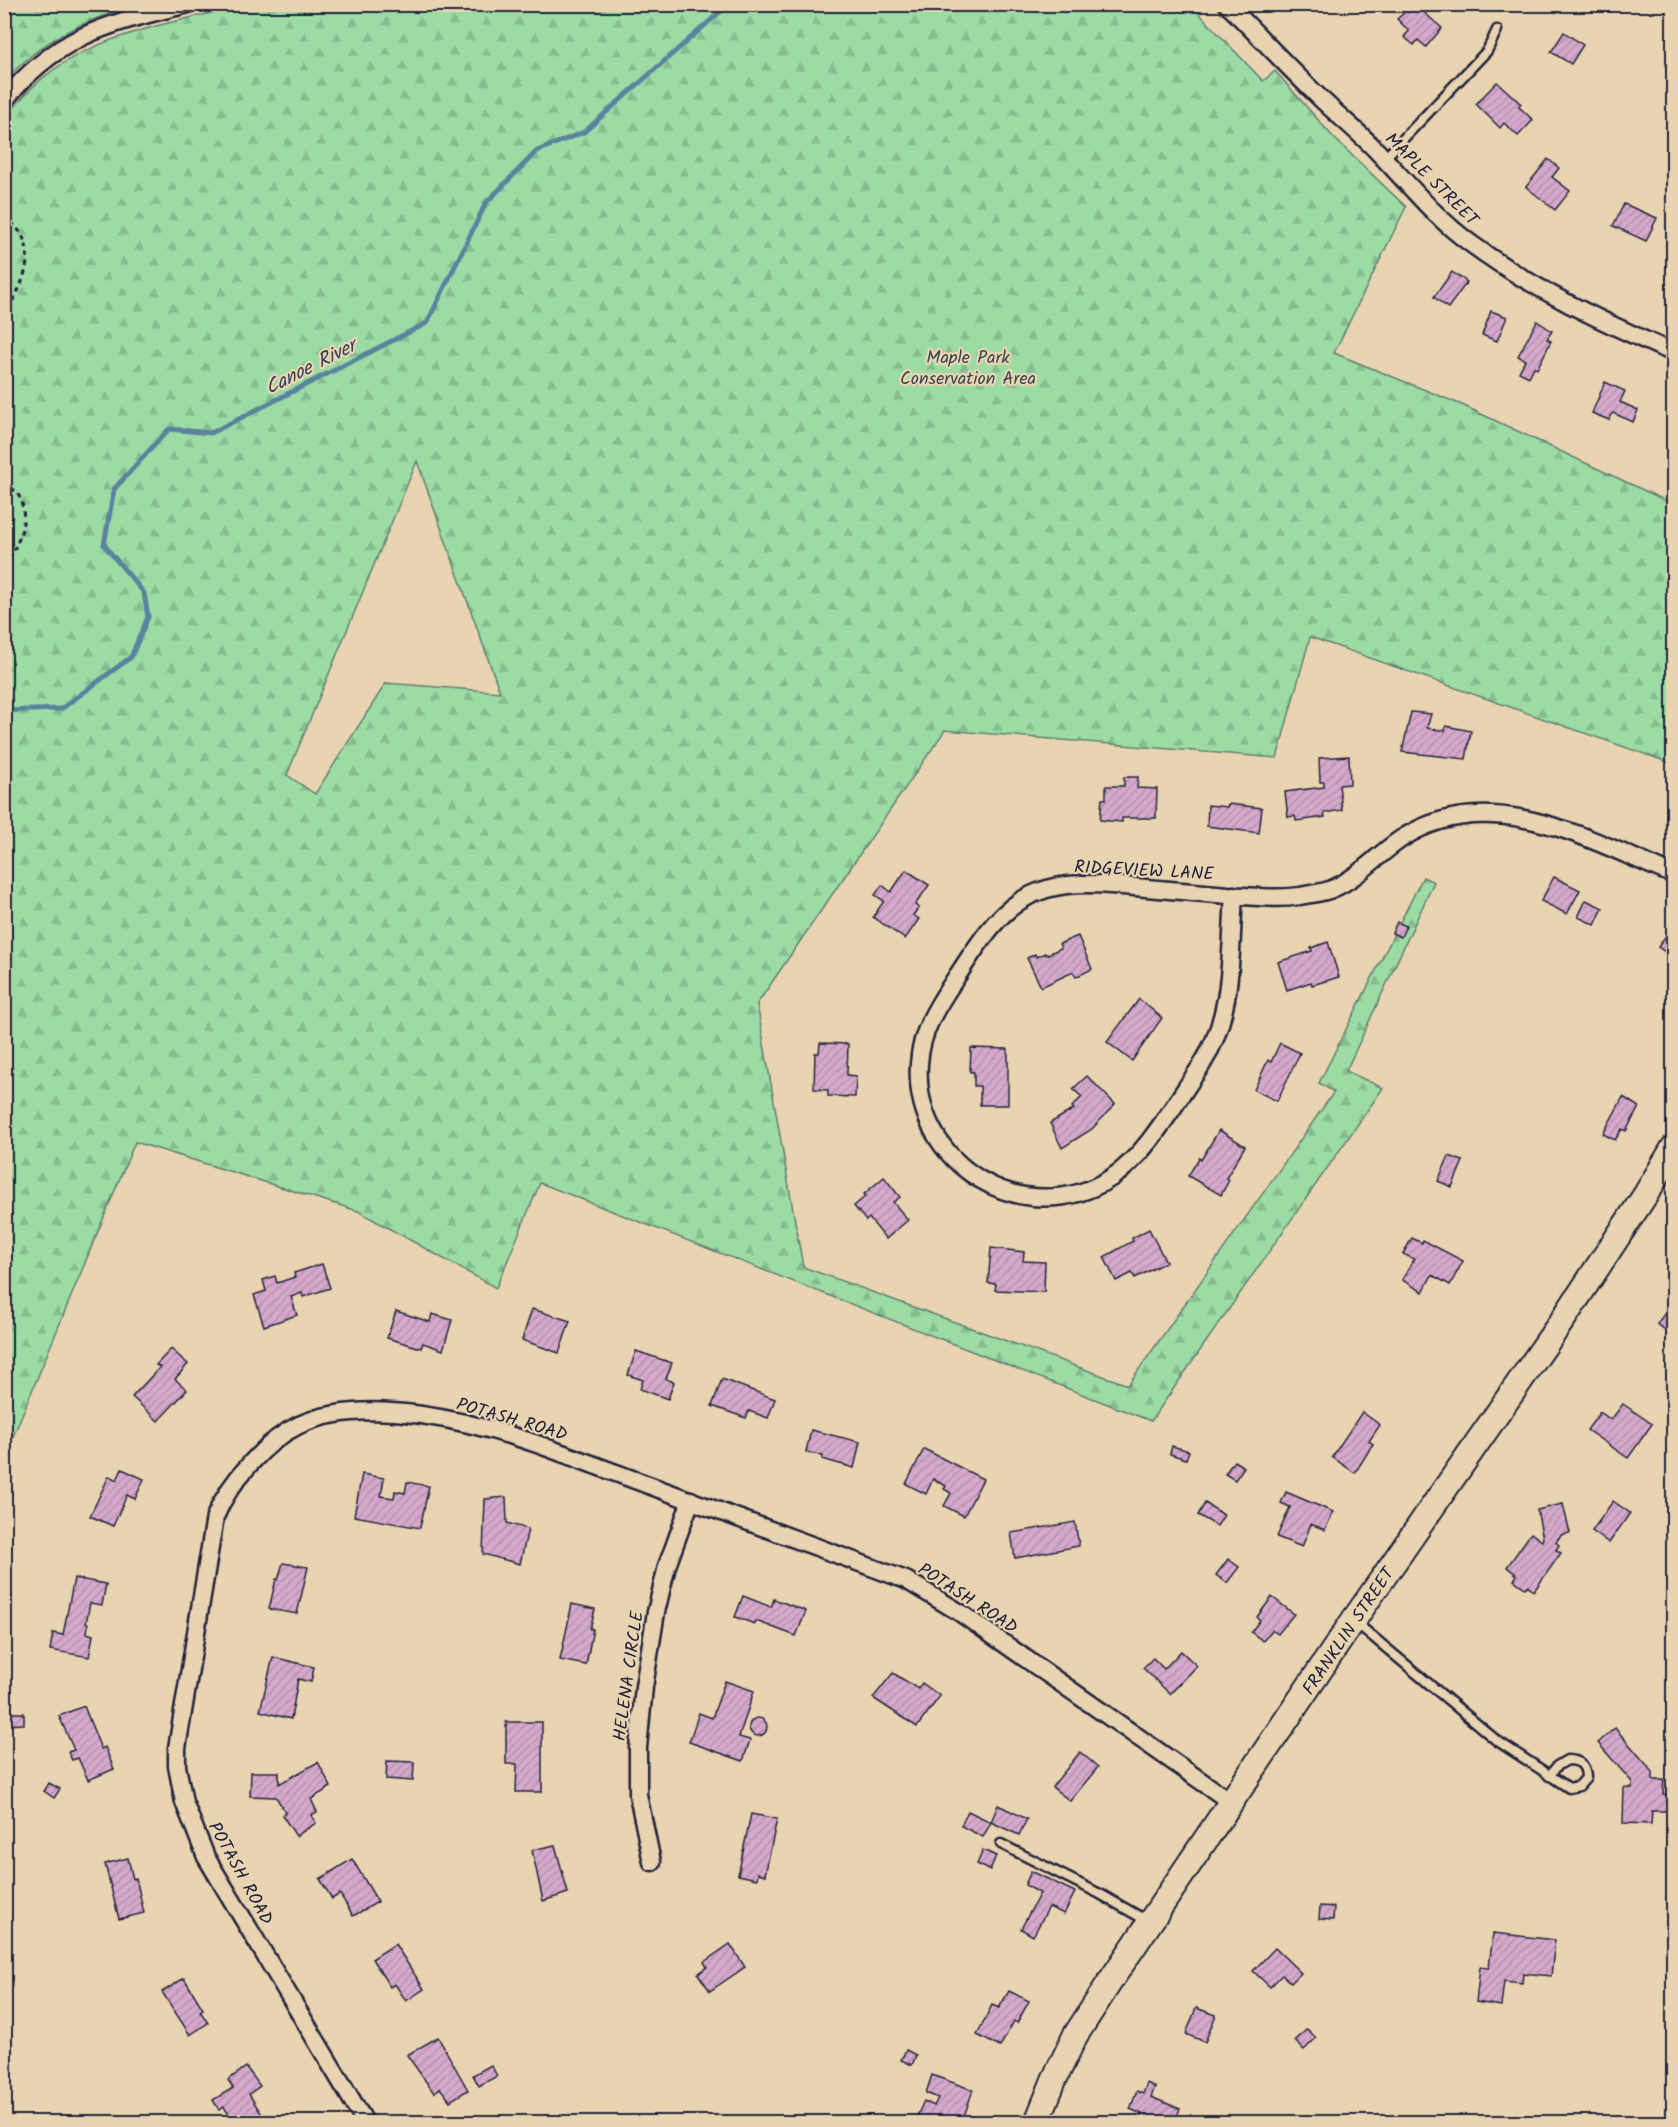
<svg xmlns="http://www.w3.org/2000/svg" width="1678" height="2127" viewBox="0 0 1678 2127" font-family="Kalam,sans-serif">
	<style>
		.forest { fill: url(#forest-firs); stroke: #5f7e70; stroke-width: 1.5; fill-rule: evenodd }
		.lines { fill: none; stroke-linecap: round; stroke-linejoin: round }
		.stream { stroke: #5a839e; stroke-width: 5 }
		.building { fill: url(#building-hatch); stroke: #22223b; stroke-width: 1.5 }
		.lane-casing { stroke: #22223b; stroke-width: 13 }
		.street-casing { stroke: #22223b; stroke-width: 21 }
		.secondary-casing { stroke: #22223b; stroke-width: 28 }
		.path { stroke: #22223b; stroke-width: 3; stroke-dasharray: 4.5 4.5; stroke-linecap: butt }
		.lane { stroke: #e9d4b2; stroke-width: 8 }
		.street { stroke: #e9d4b2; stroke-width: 16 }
		.secondary { stroke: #e9d4b2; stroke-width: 24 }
		.labels { text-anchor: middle; stroke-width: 4.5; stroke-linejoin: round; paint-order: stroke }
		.street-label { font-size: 18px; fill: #22223b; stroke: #e9d4b2 }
		.park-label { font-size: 18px; fill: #3a4750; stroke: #e9d4b2 }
		.water-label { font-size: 20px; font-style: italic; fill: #35425c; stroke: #e9d4b2 }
	</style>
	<defs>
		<pattern id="forest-firs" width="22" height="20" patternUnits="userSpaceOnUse" patternTransform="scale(1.5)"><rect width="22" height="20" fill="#9cdba4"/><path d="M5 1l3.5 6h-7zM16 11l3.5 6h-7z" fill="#86bc8e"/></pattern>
		<pattern id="building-hatch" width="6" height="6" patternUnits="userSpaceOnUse" patternTransform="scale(1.5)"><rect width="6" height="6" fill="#d6a9cc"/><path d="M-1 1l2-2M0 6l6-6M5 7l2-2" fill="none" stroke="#b791b0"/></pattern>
	</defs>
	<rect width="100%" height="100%" fill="#e9d4b2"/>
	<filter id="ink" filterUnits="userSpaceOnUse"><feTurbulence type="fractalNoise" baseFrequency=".0167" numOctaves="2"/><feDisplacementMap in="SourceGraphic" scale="12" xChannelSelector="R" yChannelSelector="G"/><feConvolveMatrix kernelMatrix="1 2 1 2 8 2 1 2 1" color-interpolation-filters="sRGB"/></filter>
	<g filter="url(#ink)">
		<g class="forest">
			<path d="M5 4H139V5C86 18 41 40 5 81Z"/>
			<path d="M246 5H1191L1263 81 1275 71 1335 139 1406 207 1334 353 1462 405 1673 504V764L1310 637 1277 758 945 730 757 1004 803 1267 1128 1385 1334 1092 1319 1083 1423 877 1434 882 1346 1071 1383 1088 1151 1421 540 1183 496 1288 358 1211 135 1142 5 1456V121C57 37 158 27 246 5ZM417 461 500 692 386 683 315 794 287 775Z"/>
		</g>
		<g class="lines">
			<polyline class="stream" points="4,711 61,709 131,657 148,617 144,593 104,545 114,489 169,429 211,433 427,323 486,203 537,151 584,132 729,4"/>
		</g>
		<g class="building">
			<polygon points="1414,4 1442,28 1426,47 1418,40 1414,45 1404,37 1409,31 1397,19"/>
			<polygon points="1564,32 1583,45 1571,64 1551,52"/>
			<polygon points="1497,82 1521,104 1518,106 1533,120 1518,136 1504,123 1500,128 1476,104"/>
			<polygon points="1548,159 1559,168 1552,177 1570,191 1555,210 1526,187"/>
			<polygon points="1624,204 1657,218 1646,241 1613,226"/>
			<polygon points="1452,272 1467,282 1448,308 1434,297"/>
			<polygon points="1491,311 1507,317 1497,341 1482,335"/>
			<polygon points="1537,321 1552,331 1547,339 1551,341 1537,369 1534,367 1529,377 1519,372 1525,360 1518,356"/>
			<polygon points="1605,382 1625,391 1620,402 1638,410 1633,422 1613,413 1609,420 1592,413"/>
			<polygon points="1411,712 1431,714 1427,728 1445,731 1446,726 1471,731 1466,759 1402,752"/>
			<polygon points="1349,756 1350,784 1339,785 1342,810 1324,813 1325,817 1296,821 1295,816 1288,817 1285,792 1324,787 1324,782 1320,782 1319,758"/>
			<polygon points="1124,777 1138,777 1137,788 1157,789 1156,818 1122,818 1122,822 1100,820 1102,799 1106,799 1106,786 1124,786"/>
			<polygon points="1228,804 1262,808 1259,833 1207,826 1208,805 1227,807"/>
			<polygon points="906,870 929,885 915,905 919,908 913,915 919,919 905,939 873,917 884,901 875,895 882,885 891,892"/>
			<polygon points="1554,877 1580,890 1567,914 1541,901"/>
			<polygon points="1586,900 1603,908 1595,925 1578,917"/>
			<polygon points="1397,922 1406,926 1401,937 1392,933"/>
			<polygon points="1674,924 1674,958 1658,947"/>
			<polygon points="1078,936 1092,969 1076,977 1073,972 1041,987 1027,958 1035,954 1036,957 1045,953 1046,955 1061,948 1059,944"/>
			<polygon points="1328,942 1339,977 1312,985 1311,982 1287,990 1278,962 1312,951 1311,948"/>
			<polygon points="1139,999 1162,1018 1132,1061 1107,1042"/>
			<polygon points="820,1043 848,1044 847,1075 856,1076 855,1097 828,1096 828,1090 814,1089 815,1053 819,1053"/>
			<polygon points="1280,1043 1300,1053 1277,1101 1254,1090 1268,1060 1271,1062"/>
			<polygon points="971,1048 1008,1049 1008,1105 980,1105 980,1086 974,1086 974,1072 970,1072"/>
			<polygon points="1087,1076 1115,1104 1092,1129 1062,1148 1050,1123 1074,1109 1072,1107 1082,1097 1073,1089"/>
			<polygon points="1623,1097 1639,1107 1626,1131 1622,1129 1615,1140 1603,1134"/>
			<polygon points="1219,1130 1245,1146 1226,1178 1229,1180 1221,1195 1188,1176 1199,1158 1201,1160"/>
			<polygon points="1449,1156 1463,1161 1452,1187 1438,1181"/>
			<polygon points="884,1177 900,1197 893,1202 908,1220 886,1239 869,1218 866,1221 854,1206 866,1196 864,1194"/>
			<polygon points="1149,1229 1166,1262 1135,1278 1132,1273 1116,1281 1104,1257 1133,1241 1132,1238"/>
			<polygon points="1412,1238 1422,1243 1423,1240 1463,1261 1450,1285 1432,1275 1423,1292 1402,1280 1414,1259 1403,1254"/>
			<polygon points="991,1248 1024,1252 1023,1261 1045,1262 1044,1292 995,1290 996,1284 988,1283"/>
			<polygon points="322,1264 330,1288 303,1297 302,1293 291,1297 297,1315 264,1326 254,1295 266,1291 263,1280 275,1276 277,1283 295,1277 294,1273"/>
			<polygon points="1674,1300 1674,1336 1657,1324"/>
			<polygon points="532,1309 570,1321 559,1353 522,1340"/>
			<polygon points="396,1311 430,1322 432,1314 452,1320 443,1350 423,1343 421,1348 387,1338"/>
			<polygon points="171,1349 188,1364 175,1379 187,1390 158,1421 132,1397 160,1367 156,1365"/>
			<polygon points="636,1351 672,1363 666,1379 674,1382 668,1399 640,1389 643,1380 628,1375"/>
			<polygon points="722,1379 775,1399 768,1418 749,1411 746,1418 712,1406"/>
			<polygon points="1623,1404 1652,1424 1628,1458 1587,1430 1600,1412 1611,1420"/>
			<polygon points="1362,1412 1380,1425 1369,1441 1373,1444 1355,1473 1332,1457"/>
			<polygon points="811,1430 860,1442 854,1468 822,1459 823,1456 806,1452"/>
			<polygon points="1172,1446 1189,1451 1186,1459 1170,1454"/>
			<polygon points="924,1449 983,1479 964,1516 944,1506 951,1493 944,1489 946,1486 933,1479 926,1494 906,1484"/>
			<polygon points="1234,1461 1244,1467 1235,1480 1225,1474"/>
			<polygon points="122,1469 144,1479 135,1499 127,1495 113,1526 90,1516 109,1476 117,1480"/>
			<polygon points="362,1474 384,1478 381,1496 394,1498 395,1491 405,1493 407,1482 429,1486 420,1528 354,1516"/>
			<polygon points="1286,1492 1333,1512 1325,1530 1311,1524 1302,1547 1277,1537 1290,1507 1281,1503"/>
			<polygon points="506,1497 507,1523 528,1529 520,1564 483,1554 485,1499"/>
			<polygon points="1613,1501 1630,1513 1609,1543 1592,1531"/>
			<polygon points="1205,1503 1224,1515 1217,1526 1198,1515"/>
			<polygon points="1563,1504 1570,1533 1561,1535 1556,1542 1559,1545 1556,1550 1561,1553 1534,1591 1527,1586 1525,1588 1514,1580 1517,1575 1507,1567 1531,1533 1542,1541 1543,1538 1537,1510"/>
			<polygon points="1075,1522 1079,1546 1015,1558 1011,1533"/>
			<polygon points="1228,1559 1239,1567 1227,1583 1216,1575"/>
			<polygon points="283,1563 308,1567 297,1614 269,1609 276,1579 278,1580"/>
			<polygon points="74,1578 106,1584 102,1605 90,1603 86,1623 88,1624 87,1633 93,1635 89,1657 50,1650 53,1633 63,1635"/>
			<polygon points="743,1596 771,1607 774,1599 806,1611 796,1636 756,1621 755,1624 735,1617"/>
			<polygon points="1272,1597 1294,1614 1278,1634 1272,1630 1263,1641 1251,1632 1260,1620 1257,1617"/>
			<polygon points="572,1604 595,1609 590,1629 593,1629 586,1665 560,1660"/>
			<polygon points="1181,1651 1197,1666 1170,1694 1143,1668 1153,1658 1164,1669"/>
			<polygon points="273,1657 314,1667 311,1682 298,1679 291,1719 260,1711"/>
			<polygon points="893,1673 918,1689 922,1683 940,1696 917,1727 873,1698"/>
			<polygon points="725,1681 754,1691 739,1737 750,1740 743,1761 689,1742 699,1713 712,1718"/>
			<polygon points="84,1706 101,1749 105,1747 114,1769 88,1780 78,1758 72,1760 68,1752 74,1750 59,1716"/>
			<polygon points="4,1713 24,1713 24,1724 4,1725"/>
			<circle cx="758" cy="1727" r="9"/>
			<polygon points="506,1722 542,1722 542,1792 516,1792 517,1764 506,1764"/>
			<polygon points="1615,1728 1653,1772 1653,1780 1664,1780 1663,1794 1668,1794 1667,1811 1652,1811 1651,1824 1623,1823 1624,1787 1632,1788 1632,1782 1598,1743"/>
			<polygon points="1080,1752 1098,1767 1070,1801 1052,1787"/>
			<polygon points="387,1761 414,1762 413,1781 386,1779"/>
			<polygon points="318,1762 331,1787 311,1799 317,1812 311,1815 316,1823 296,1836 282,1815 286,1813 276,1797 250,1796 251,1772 279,1772 279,1784"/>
			<polygon points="49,1783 60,1789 54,1798 44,1791"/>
			<polygon points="998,1805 1027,1819 1019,1835 991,1822"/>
			<polygon points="968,1811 991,1822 983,1837 961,1826"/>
			<polygon points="751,1814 777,1819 765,1875 758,1873 757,1879 738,1875"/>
			<polygon points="555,1845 568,1893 543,1901 532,1850"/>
			<polygon points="983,1850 996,1856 990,1870 977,1864"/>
			<polygon points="128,1858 133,1879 136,1878 144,1913 119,1919 105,1864"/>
			<polygon points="352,1859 378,1902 353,1916 340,1894 332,1899 320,1879"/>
			<polygon points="1031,1871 1075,1892 1064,1914 1049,1907 1033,1936 1021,1929 1040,1893 1025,1885"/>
			<polygon points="1320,1906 1334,1907 1333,1920 1319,1919"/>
			<polygon points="1493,1933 1555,1940 1551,1976 1523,1973 1522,1983 1504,1981 1501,2006 1476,2002 1480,1967 1489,1968"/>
			<polygon points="395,1944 424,1989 406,2001 395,1984 390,1987 372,1959"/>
			<polygon points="730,1944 745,1967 710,1991 698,1974 707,1967 704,1962"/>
			<polygon points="1275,1948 1301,1973 1291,1983 1282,1975 1270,1987 1253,1971"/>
			<polygon points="184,1978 203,2009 200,2011 208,2023 190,2035 162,1992"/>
			<polygon points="1009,1991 1029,2001 1017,2023 1014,2021 1000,2047 977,2035 992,2005 999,2008"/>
			<polygon points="1196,2008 1216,2015 1205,2042 1186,2034"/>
			<polygon points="1307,2029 1316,2038 1304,2050 1295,2041"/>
			<polygon points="438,2037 468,2090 450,2101 440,2088 434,2093 407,2055"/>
			<polygon points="906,2050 916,2055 912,2065 901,2060"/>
			<polygon points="491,2065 497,2076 479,2086 473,2075"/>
			<polygon points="246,2067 260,2086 249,2094 264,2118 257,2122 234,2122 224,2107 219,2110 213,2100 233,2088 228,2080"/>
			<polygon points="932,2075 973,2090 962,2122 928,2122 929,2121 917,2116 924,2101 934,2106 938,2098 926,2093"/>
			<polygon points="1147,2083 1155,2087 1151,2097 1180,2109 1174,2122 1144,2122 1139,2121 1142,2114 1130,2109 1137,2091 1143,2094"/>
		</g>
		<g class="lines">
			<g class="lane-casing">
				<g id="lane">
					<polyline points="1384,159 1487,51 1497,30"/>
					<path d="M1354 1621 1496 1740 1569 1788 1579 1786 1586 1778C1586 1765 1580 1760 1567 1760L1557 1766 1549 1776"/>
					<polyline points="1001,1844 1100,1894 1149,1922"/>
				</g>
			</g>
			<g class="street-casing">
				<g id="street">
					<path d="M1227 4C1257 34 1286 65 1317 95 1336 114 1358 131 1376 150 1407 182 1434 217 1470 243 1532 289 1603 322 1674 353"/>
					<path d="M4 101C59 33 109 24 188 4"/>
					<path d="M1234 895C1230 953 1234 1015 1201 1066 1176 1101 1147 1155 1111 1178 1025 1233 912 1165 919 1064 921 1025 945 995 965 964 984 935 1005 904 1038 892 1066 881 1094 884 1123 886 1158 889 1193 892 1228 895 1251 896 1276 900 1300 896 1310 894 1322 893 1332 889 1358 878 1377 855 1401 839 1489 781 1589 840 1674 875"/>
					<polyline points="652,1862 638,1795 638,1748 644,1687 656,1612 667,1566 691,1500"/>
					<path d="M365 2122 206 1857 184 1802 177 1766V1748L215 1517C223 1497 235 1480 250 1464 264 1448 280 1434 299 1425 366 1394 474 1422 540 1445L906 1580 959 1612 1231 1802"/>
				</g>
			</g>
			<g class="secondary-casing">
				<polyline id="secondary" points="1037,2122 1054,2080 1075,2036 1111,1980 1353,1621 1564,1318 1646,1194 1674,1147"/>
			</g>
			<g class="path">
				<path d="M4 217C45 244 23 284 4 317"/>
				<path d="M4 483C9 486 16 491 19 496 30 517 19 547 4 564"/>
			</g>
			<use href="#lane" class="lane"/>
			<use href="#street" class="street"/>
			<use href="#secondary" class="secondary"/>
		</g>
	</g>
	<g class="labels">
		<g class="street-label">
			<text transform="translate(1432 179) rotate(45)" y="6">MAPLE STREET</text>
			<text transform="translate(1144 870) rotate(3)" y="6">RIDGEVIEW LANE</text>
			<text transform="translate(512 1419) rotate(16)" y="6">POTASH ROAD</text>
			<text transform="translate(968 1598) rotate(33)" y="6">POTASH ROAD</text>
			<text transform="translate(1348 1631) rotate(-56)" y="6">FRANKLIN STREET</text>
			<text transform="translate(628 1676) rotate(-82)" y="6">HELENA CIRCLE</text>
			<text transform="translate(241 1873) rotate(61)" y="6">POTASH ROAD</text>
		</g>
		<g class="park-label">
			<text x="968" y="363">Maple Park<tspan x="968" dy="21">Conservation Area</tspan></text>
		</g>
		<g class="water-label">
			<text transform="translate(310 366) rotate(-27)" y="7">Canoe River</text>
		</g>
	</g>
	<rect width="1678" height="2127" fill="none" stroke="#e9d4b2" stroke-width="24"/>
	<rect x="12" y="12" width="1654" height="2103" fill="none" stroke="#22223b" stroke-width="2" filter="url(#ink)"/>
</svg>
